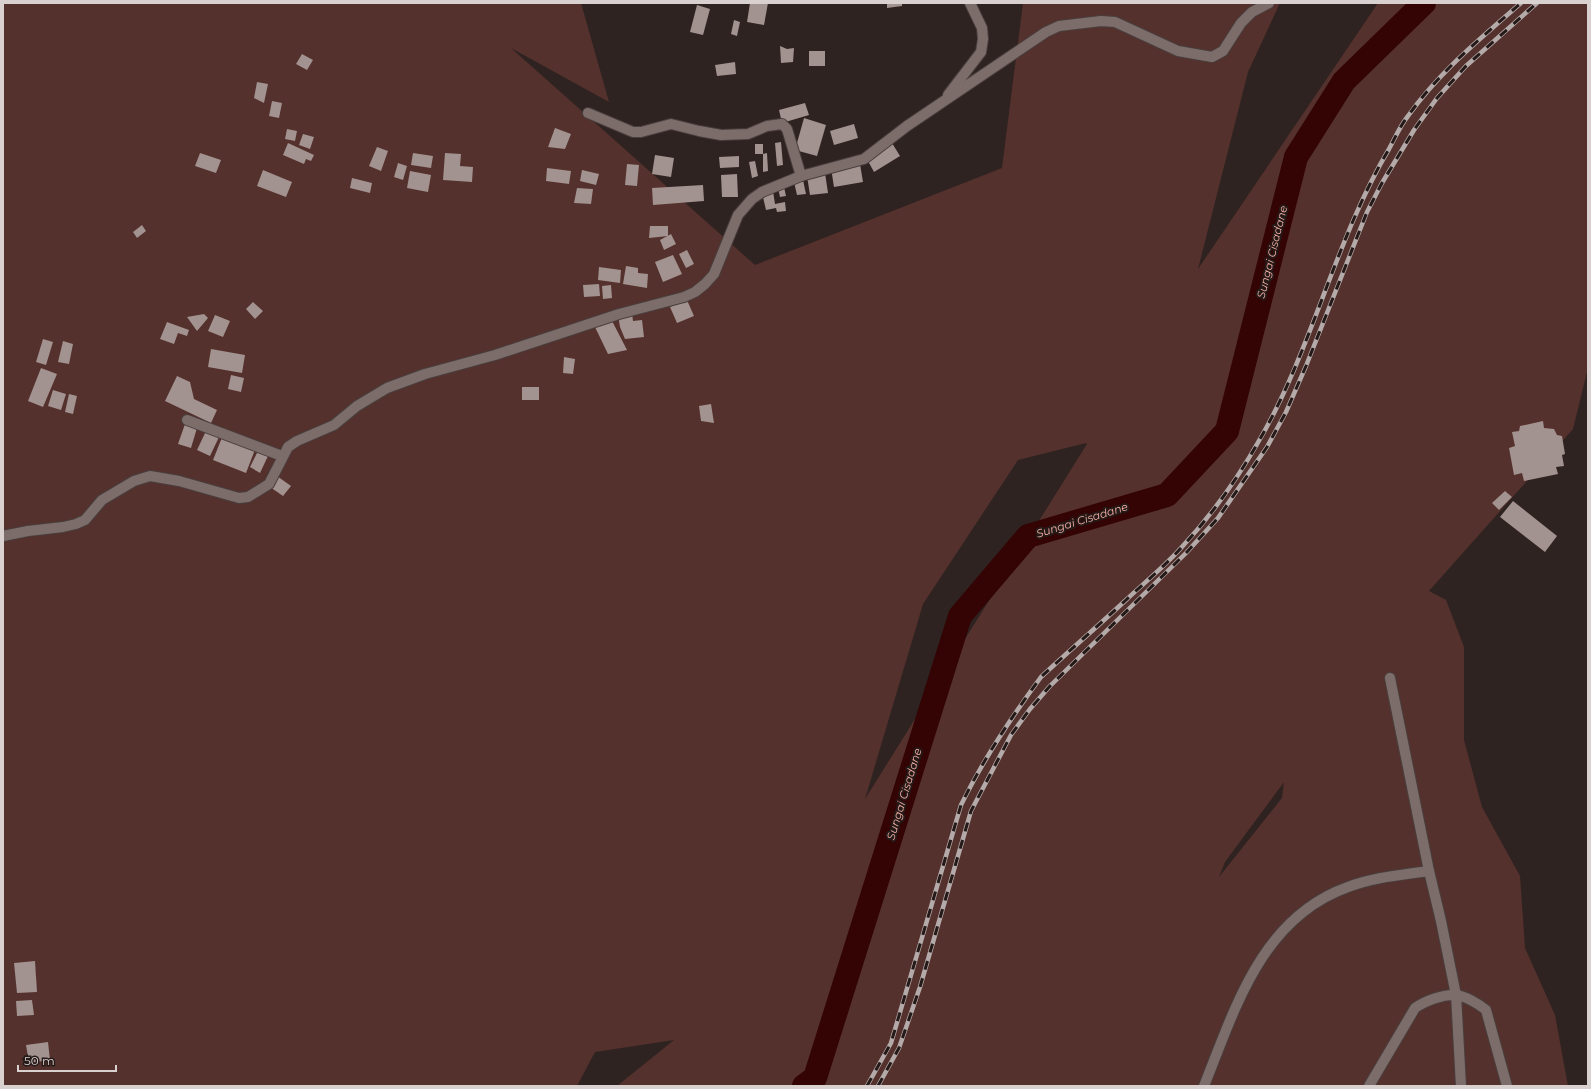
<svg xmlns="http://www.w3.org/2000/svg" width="1591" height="1089" viewBox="0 0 1591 1089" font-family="Montserrat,sans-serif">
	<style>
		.green { fill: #54312c; fill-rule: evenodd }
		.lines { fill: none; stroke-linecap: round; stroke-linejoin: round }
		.river { stroke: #330403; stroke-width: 24 }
		.building { fill: #a29290 }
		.minor-casing { stroke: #493f3e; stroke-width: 12 }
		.minor { stroke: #7c6d6b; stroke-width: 10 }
		.rail-casing { stroke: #b3aaa9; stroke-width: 4.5 }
		.rail { stroke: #251a18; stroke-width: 3; stroke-dasharray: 9; stroke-linecap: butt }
		.labels { text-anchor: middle; stroke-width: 4; stroke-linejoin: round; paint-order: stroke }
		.water-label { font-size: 11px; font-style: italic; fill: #f7b1a7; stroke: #251a18 }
	</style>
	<rect width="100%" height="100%" fill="#2f2321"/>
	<path class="green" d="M3 3H581L609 102 511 48 755 265 1002 168 1023 3H1280L1248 72 1198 269 1378 3H1588V368L1573 429 1429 591 1446 600 1464 647V740L1482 807 1520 876 1525 948 1555 1015 1568 1086H617L674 1040 595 1052 577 1086H3ZM1086 443 1087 444 865 799 923 604 1018 460ZM1284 782 1282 798 1219 877 1225 862Z"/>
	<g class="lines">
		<polyline class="river" points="804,1086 815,1078 960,616 1028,536 1167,495 1227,431 1296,157 1344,81 1424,3"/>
	</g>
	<g class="building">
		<polygon points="750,3 768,3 764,25 747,22"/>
		<polygon points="887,3 902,3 902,6 887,8"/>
		<polygon points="697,5 710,9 703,35 690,32"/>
		<polygon points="734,20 740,22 737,36 731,34"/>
		<polygon points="780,46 787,49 794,48 793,62 781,63"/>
		<rect x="809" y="51" width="16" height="15"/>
		<polygon points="302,54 313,60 307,70 296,64"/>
		<polygon points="735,62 736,74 717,76 715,65"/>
		<polygon points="257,82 268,84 264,103 254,98"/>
		<polygon points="272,101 282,103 279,118 269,116"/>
		<polygon points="805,103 809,115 782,123 779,110"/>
		<polygon points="804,118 826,125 817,156 795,150"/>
		<polygon points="854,124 858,138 834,145 830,131"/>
		<polygon points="555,128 571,134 565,149 548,147"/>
		<polygon points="287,129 297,131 295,141 285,139"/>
		<polygon points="303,134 314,137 310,149 299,145"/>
		<polygon points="781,142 783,165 777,166 775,143"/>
		<polygon points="288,143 314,155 311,161 306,159 304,164 283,155"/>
		<polygon points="892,143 900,156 874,172 868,161"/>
		<rect x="755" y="144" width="8" height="10"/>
		<polygon points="377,147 388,151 381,171 369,166"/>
		<polygon points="200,153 221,160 216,173 195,166"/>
		<polygon points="413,153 433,156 431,168 411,165"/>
		<polygon points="445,153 461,154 460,166 473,167 472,182 443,180"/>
		<polygon points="767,153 768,171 763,172 763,154"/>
		<polygon points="655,155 674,158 671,177 652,174"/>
		<polygon points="739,156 739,167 720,168 719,157"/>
		<polygon points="755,161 758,176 752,178 749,162"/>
		<polygon points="398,163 407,166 403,180 394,177"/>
		<polygon points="627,164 639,165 637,186 625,185"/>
		<polygon points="860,164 863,182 834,187 831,168"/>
		<polygon points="547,168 571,171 569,184 546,181"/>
		<polygon points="263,170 292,182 286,197 257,186"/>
		<polygon points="582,170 599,174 596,185 580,181"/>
		<polygon points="410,171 431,175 428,192 407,188"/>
		<polygon points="825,173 828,193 810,195 807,176"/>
		<polygon points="737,174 738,197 722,197 721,175"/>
		<polygon points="352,178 372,183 370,193 350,188"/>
		<polygon points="803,180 806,194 797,195 794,182"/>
		<polygon points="703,185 704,201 653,205 652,188"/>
		<polygon points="784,187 786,196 780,197 778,188"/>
		<polygon points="577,188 593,189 591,204 574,203"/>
		<polygon points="773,191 775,204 785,202 786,211 777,212 776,208 766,210 762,193"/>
		<polygon points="142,225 146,231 137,238 133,232"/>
		<polygon points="650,226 668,226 668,236 649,238"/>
		<polygon points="671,234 676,244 664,250 660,240"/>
		<polygon points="687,250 694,264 686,268 679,254"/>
		<polygon points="673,255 682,274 663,282 655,262"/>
		<polygon points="626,266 638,268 638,273 648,274 647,288 623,284"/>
		<polygon points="599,267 621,270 620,283 598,280"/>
		<polygon points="599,284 600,296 584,297 583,285"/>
		<polygon points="611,285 612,298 603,299 602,286"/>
		<polygon points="687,300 694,316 677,323 670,307"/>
		<polygon points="253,302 263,311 255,319 246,309"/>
		<polygon points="632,313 633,321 642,320 644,337 625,339 620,327 618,315"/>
		<polygon points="204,314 208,318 197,331 187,317"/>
		<polygon points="215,315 230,321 223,337 208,331"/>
		<polygon points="610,317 627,350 608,354 594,325"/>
		<polygon points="167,322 189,330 187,336 178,333 174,344 160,339"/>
		<polygon points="43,339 53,342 46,365 36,362"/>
		<polygon points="63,341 73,344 69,364 58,362"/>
		<polygon points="211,349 245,355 242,373 208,367"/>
		<polygon points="564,357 575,359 573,374 563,373"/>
		<polygon points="41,368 57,374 43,407 28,401"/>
		<polygon points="231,375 244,378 241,392 228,389"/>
		<polygon points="177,376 190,382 194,399 217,410 211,423 165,401"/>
		<rect x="522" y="387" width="17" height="13"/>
		<polygon points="53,390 66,394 61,410 48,406"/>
		<polygon points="69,394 77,396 73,414 65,412"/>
		<polygon points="711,404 714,423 701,421 699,406"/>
		<polygon points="1543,421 1544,428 1554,429 1557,435 1562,436 1565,454 1562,455 1564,466 1556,467 1558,474 1524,481 1522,473 1514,475 1509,448 1515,446 1512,432 1519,431 1520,426"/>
		<polygon points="185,424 197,428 191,448 178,444"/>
		<polygon points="206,431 219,437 210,456 197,450"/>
		<polygon points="223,435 256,447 246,473 213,460"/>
		<polygon points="258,451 268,456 260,473 250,467"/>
		<polygon points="277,476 291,486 283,496 270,487"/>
		<polygon points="1505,491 1512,497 1499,510 1492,503"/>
		<polygon points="1513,501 1557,536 1545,552 1500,517"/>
		<polygon points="35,961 37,992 17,993 14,963"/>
		<polygon points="32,1000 34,1015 17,1016 16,1001"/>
		<polygon points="48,1042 50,1060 29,1063 26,1045"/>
	</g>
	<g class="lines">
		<g class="minor-casing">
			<g id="minor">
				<polyline points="948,95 981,52 983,39 982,28 970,3"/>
				<polyline points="588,113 633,132 641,132 671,124 699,131 721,135 748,134 767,126 782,124 787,129 801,176"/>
				<polyline points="187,420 282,456"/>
				<polyline points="3,536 28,531 63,527 76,524 85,520 102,500 134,481 150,476 179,481 239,498 248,497 269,484 288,447 297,441 334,425 357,406 387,388 425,374 495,355 619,314 684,297 695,292 705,284 714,274 738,215 752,199 762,192 801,176 864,159 907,126 1046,32 1059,26 1101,21 1115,22 1178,51 1212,57 1223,51 1241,23 1252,12 1269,3"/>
				<polyline points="1390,678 1429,871 1441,921 1456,995 1461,1086"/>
				<path d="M1204 1086C1235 1009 1261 918 1348 887 1374 877 1402 875 1429 871"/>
				<path d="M1369 1086 1415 1008C1425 1001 1443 994 1456 995 1465 996 1479 1004 1486 1010L1507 1086"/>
			</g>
		</g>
		<use href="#minor" class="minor"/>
		<g class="rail-casing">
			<g id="rail">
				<path d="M867 1086 891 1043 961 805C984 758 1010 719 1041 677 1069 651 1098 626 1126 600 1144 583 1164 567 1181 548 1212 515 1238 478 1260 439 1313 347 1335 240 1389 149 1395 138 1400 126 1408 116 1440 71 1480 39 1521 3"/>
				<polyline points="878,1086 899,1048 920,987 971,811 1011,735 1030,709 1050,686 1186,553 1218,518 1267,447 1286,412 1306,366 1367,212 1382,183 1414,130 1437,98 1466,66 1537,3"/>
			</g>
		</g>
		<use href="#rail" class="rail"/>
	</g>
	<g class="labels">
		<g class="water-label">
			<text transform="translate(1272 252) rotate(-76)" y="4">Sungai Cisadane</text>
			<text transform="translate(1082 520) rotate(-17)" y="4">Sungai Cisadane</text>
			<text transform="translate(904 794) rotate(-73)" y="4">Sungai Cisadane</text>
		</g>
	</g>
	<rect width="1591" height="1089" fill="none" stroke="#d9d1d0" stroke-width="8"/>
	<path d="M18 1065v6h98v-6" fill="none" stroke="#d9d1d0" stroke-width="2"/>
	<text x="24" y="1065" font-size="12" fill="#d9d1d0" stroke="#251a18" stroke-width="3" paint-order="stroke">50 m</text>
</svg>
